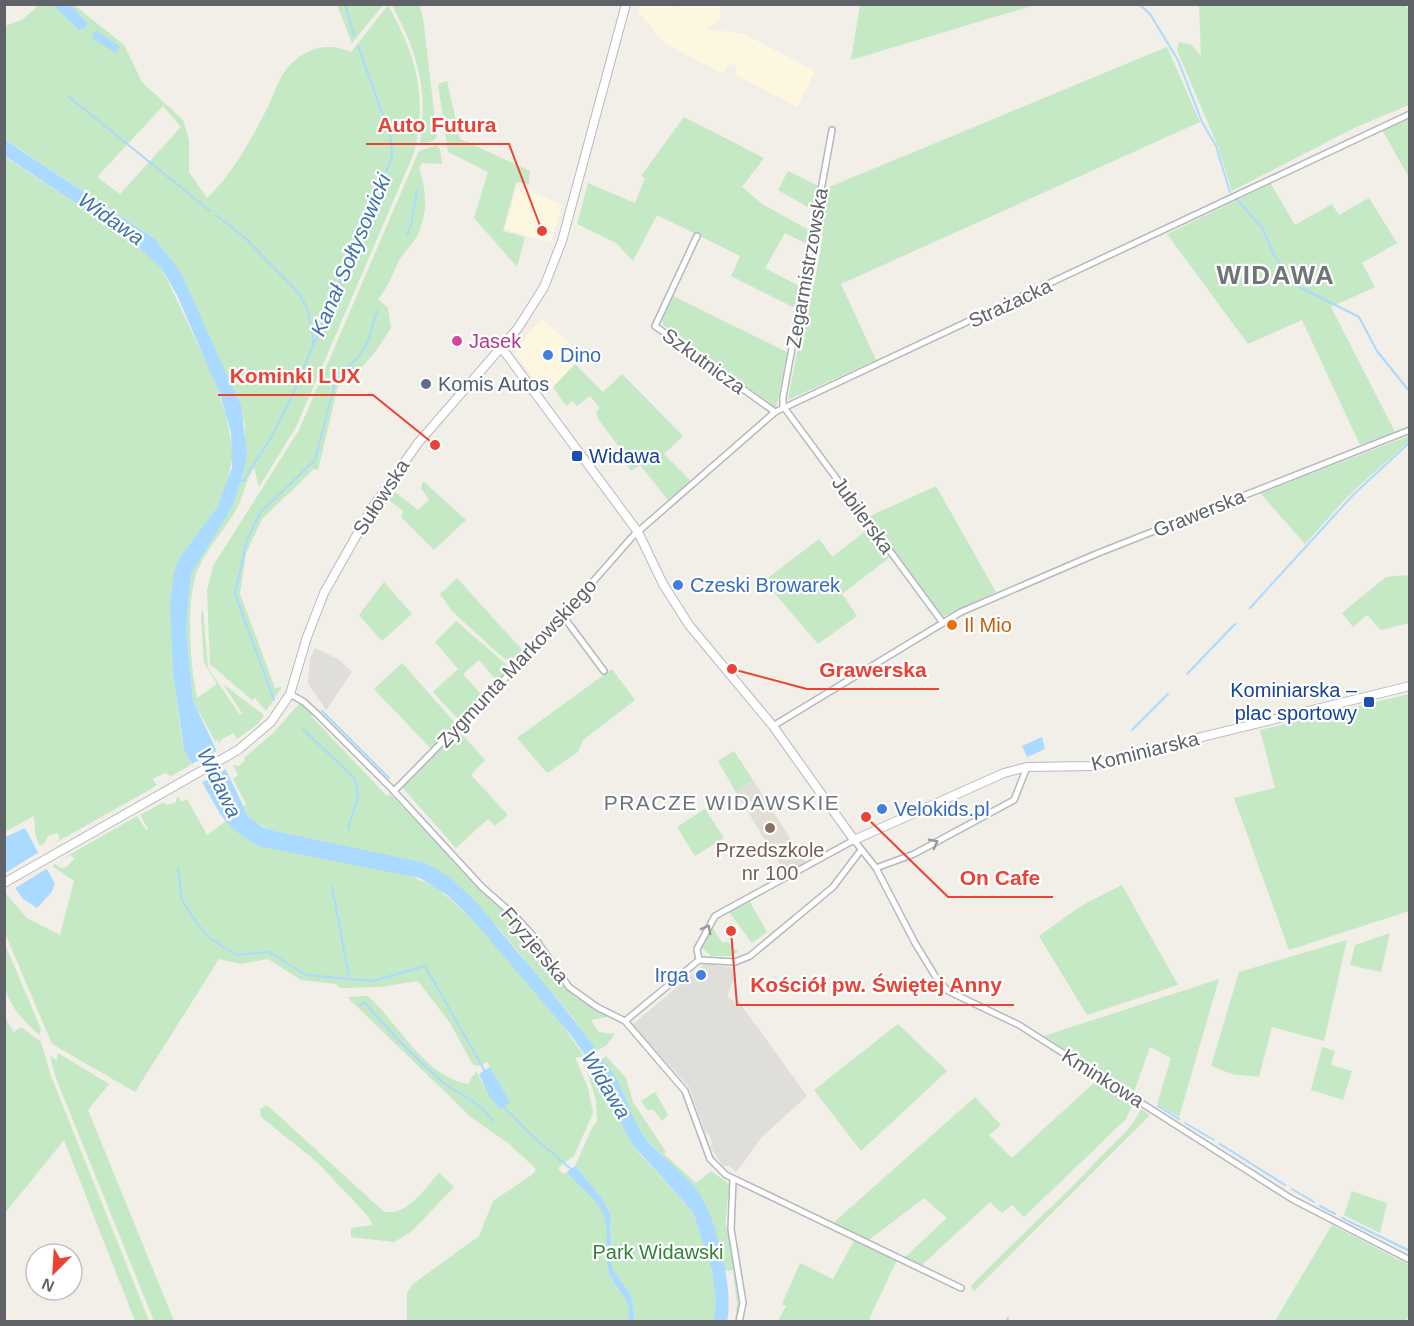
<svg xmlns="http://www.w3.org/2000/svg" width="1414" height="1326" viewBox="0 0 1414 1326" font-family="Arial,sans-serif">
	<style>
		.commercial { fill: #fef7e0 }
		.industrial { fill: #e0deda }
		.education { fill: #e1ded6 }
		.green { fill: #c5e8c5; fill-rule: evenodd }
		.water { fill: #aadaff }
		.pier { fill: #f1efe8 }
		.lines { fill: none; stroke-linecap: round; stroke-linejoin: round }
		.stream { stroke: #aadaff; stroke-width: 2 }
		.street-casing { stroke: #b5b8bc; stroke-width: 8 }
		.secondary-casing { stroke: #b6babf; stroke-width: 10 }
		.street { stroke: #fff; stroke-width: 5 }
		.secondary { stroke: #fff; stroke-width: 8 }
		.oneway { stroke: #979a9d }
		.hotel-dot { fill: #d1479c; stroke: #fff; stroke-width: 2 }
		.shop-dot { fill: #3f7fe0; stroke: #fff; stroke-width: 2 }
		.service-dot { fill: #5c6f8a; stroke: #fff; stroke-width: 2 }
		.transit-dot { fill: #1a4fb4; stroke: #fff; stroke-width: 2 }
		.food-dot { fill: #e8710a; stroke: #fff; stroke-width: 2 }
		.education-dot { fill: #8d6e63; stroke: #fff; stroke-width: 2 }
		.labels { text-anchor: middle; stroke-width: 4.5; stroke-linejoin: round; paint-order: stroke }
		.street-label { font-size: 20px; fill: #5f6368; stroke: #fff }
		.hotel-label { font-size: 20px; fill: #b23c85; stroke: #fff; text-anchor: start }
		.shop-label { font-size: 20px; fill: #366cbe; stroke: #fff; text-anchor: start }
		.service-label { font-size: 20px; fill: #4e5e75; stroke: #fff; text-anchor: start }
		.transit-label { font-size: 20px; fill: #164399; stroke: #fff; text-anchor: start }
		.food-label { font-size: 20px; fill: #c56008; stroke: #fff; text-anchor: start }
		.education-label { font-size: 20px; fill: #785e54; stroke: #fff }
		.park-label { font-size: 20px; fill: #348238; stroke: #fff }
		.water-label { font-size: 21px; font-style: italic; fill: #4174aa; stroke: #fff }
		.neighbourhood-label { font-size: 21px; letter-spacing: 1.5px; fill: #70757a; stroke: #fff }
		.district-label { font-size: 26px; font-weight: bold; letter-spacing: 1.5px; fill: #70757a; stroke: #fff }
		.leader { fill: none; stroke: #ea4335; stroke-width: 2 }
		.callout-dot { fill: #ea4335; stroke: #fff; stroke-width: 2 }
		.callout-label { font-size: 21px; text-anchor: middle; font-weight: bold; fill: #ea4335; stroke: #fff; stroke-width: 4.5; stroke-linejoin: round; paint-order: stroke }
	</style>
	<rect width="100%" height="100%" fill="#f1efe8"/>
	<g class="commercial">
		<polygon points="641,4 673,5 676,7 679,5 722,5 719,19 707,29 744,34 815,71 797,107 736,75 737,67 730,63 723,74 664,43 638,11"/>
		<polygon points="518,185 562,205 551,243 505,229"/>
		<polygon points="542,318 574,348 567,356 575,364 545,395 514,351"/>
	</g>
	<g class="industrial">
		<polygon points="315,648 338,659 352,672 326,710 308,683 310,659"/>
		<polygon points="704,964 730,967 737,972 727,996 736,1003 739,1002 807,1096 762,1137 736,1172 729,1166 723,1166 711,1148 712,1142 709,1134 705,1132 689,1087 632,1025"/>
	</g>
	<polygon class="education" points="753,780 806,863 786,875 736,792"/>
	<g class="green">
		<path d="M53 4 77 30 87 22 70 5H74L124 45 142 82 183 120 189 140V172L207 198C234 173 251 139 268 107 275 92 280 73 292 63 310 46 329 43 351 52L388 5C416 56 428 95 414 153L296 427 259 487 254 468C246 480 244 493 238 506 227 528 208 546 198 569 185 600 190 664 197 698L217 684 204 663 201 615 203 609 208 668 240 715 242 713 223 684 264 715 259 723 237 739 234 733 222 739 219 744 218 740 215 741 193 701 186 628 191 574 233 506 244 470 245 425 233 391 180 271 155 239 5 139 4 26 22 20 39 5ZM163 106 181 127 120 194 97 177Z"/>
		<polygon points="337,5 383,5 352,43"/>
		<path d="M392 5H419L423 17 437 137 433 141 420 143C428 87 418 54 392 5Z"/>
		<polygon points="860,5 860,4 1035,5 851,60"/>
		<polygon points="1199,5 1404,5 1409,9 1409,105 1356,127 1232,191 1218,147 1177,50 1179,42 1190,44 1201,55"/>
		<polygon points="1167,47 1200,122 841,284 876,360 788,400 807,300 815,280 823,236 819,229 827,188"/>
		<polygon points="447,81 460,139 530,171 529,184 516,182 503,231 525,237 517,267 474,218 488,172 448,152 438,84"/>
		<polygon points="684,117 764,158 742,187 762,204 809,230 807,244 785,233 765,268 799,286 795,308 731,276 740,256 657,215 633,261 616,243 577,224 588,183 635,203 645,178 641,176"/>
		<polygon points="1409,118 1409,177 1382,130"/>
		<path d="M437 145 440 149 442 164 422 163 419 168C427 190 428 214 417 236 412 245 403 253 398 262 392 276 388 287 378 299L388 308 391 328 376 351 354 376 347 373 338 386 318 470 314 469 262 519 246 553 240 594 275 688 282 687 266 711 254 697 253 701 210 664 207 591 213 566 299 430 419 151Z"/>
		<polygon points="4,156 129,239 162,269 211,372 226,414 233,453 228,481 218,506 180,557 172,587 173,673 182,741 191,765 171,776 165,773 152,779 157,785 151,789 53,844 60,839 57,833 48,836 43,845 39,845 35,833 34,816 5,832"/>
		<polygon points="788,171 818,186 813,210 778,190"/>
		<polygon points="1271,184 1295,225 1332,204 1339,215 1369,198 1397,243 1362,263 1375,287 1331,307 1395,432 1360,445 1302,320 1248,344 1167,234"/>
		<polygon points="673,296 787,352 777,405 775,407 663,325 662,317"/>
		<polygon points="575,364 603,392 622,374 683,436 664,454 691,481 668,500 640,465 631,471 625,462 628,459 598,419 596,412 600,408 590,396 577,406 573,401 566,406 553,387"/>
		<polygon points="1409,436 1409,441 1347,497 1305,544 1260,493"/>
		<polygon points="423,481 466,520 434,550 401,517 403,511 389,500 395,492 418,510 429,500 421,488"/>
		<polygon points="936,486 996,592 943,617 868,517"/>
		<polygon points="868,529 889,558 842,594 857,616 818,644 764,581 819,539 832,557"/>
		<polygon points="1409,575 1409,623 1381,630 1367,615 1353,627 1342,613 1386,577"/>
		<polygon points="457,578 526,654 523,658 507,660 501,656 452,611 440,594"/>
		<polygon points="384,582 412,614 382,641 359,615"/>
		<polygon points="456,621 509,667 498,682 479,660 463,674 484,698 460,721 433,692 458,669 435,642"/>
		<polygon points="402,663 457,725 432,750 374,689"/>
		<polygon points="612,669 635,700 583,740 578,752 547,773 517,738"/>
		<polygon points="1409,694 1409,911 1289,950 1234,798 1275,788 1260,730"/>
		<path d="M300 703 313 713 311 716 387 796 390 794 460 868 506 912 551 972 574 996 608 1017 591 1020 599 1032 615 1034 606 1046 596 1051 575 1020 497 926 461 889 432 866 275 831C260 826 250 821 243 806L246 804 233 779 238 775 233 765 239 766 245 760 244 758 272 734Z"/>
		<polygon points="459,731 485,760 471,775 508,815 495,826 488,819 456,848 402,787"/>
		<polygon points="734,751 753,780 736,792 718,761"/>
		<path d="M178 796 181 802 187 799 207 835 226 821 258 846 406 874 436 887 471 918 559 1020 585 1058 575 1057 588 1088 593 1113 574 1156 558 1168 563 1174 567 1172C578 1187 597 1197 604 1215 611 1234 603 1257 610 1276 619 1299 632 1289 628 1321H407V1293L413 1284 479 1236 493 1201 533 1174 536 1169 508 1143 472 1118 347 997 368 996C399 1024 424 1076 468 1084L476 1071 488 1094 510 1102 487 1062 479 1066 473 1065 450 1023 418 981 379 987 340 988 336 984 301 980 268 959 241 964 219 959 135 1092 52 1044 5 933 6 894 27 918 60 935 74 881 52 866 55 864 61 868 67 867 74 859 71 855 62 859 137 816 147 831 148 829 140 815 164 802 166 805 175 803Z"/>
		<polygon points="705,809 724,838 695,856 677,827"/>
		<polygon points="1122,885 1178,985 1087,1015 1039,936 1081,906"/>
		<polygon points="750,902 767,932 752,943 729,912"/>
		<polygon points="711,926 722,942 728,942 738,952 731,956 711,956 701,947"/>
		<polygon points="1390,933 1381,972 1350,965 1355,945"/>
		<polygon points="1347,940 1324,1041 1272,1027 1259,1077 1232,1074 1211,1066 1239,972"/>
		<path d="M4 942 41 1029 39 1035C1 999 4 992 4 942Z"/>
		<polygon points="1219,979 1179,1117 1157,1104 1171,1058 1150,1047 1134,1092 1044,1036"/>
		<polygon points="6,1019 14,1032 21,1027 41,1042 51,1076 149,1321 135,1321 64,1140 5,1213"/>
		<polygon points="898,1024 947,1071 861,1151 814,1090"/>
		<polygon points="1322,1047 1335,1051 1331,1065 1352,1071 1343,1100 1311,1090"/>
		<polygon points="58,1053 109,1084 88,1110 174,1321 154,1321 56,1078 50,1056 57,1060"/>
		<path d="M606 1056 626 1078 633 1102 666 1152 664 1154 696 1183 711 1171 729 1184C729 1192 725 1221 726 1225 734 1257 745 1289 735 1321L737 1304 733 1270 725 1271 723 1268 717 1235 704 1200 645 1137 635 1122 622 1089 602 1059Z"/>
		<polygon points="593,1072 638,1152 693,1212 712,1271 716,1304 713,1321 635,1321 631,1295 612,1268 611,1229 601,1197 575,1166 593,1126 597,1122 596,1100 588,1074"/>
		<polygon points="1096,1081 1133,1104 1126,1119 1024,1217 1012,1205 1002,1213 990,1202 922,1265 905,1257 947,1218 924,1198 869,1240 833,1223 975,1097 1001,1125 989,1135 1012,1158"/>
		<polygon points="655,1092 668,1115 662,1121 654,1110 647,1110 641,1101"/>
		<path d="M267 1105 383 1211C405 1219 425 1188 439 1173L454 1187 411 1232 394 1242 351 1237V1228L373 1225 367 1215 317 1162 261 1117 260 1109Z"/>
		<path d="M1141 1109 1150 1115 974 1291 971 1286C1011 1244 1054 1206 1093 1165 1109 1147 1131 1131 1141 1109Z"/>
		<polygon points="1352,1191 1387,1203 1380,1233 1344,1215"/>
		<polygon points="1332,1225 1409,1265 1409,1314 1406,1321 1275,1321"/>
		<polygon points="854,1241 897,1260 869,1319 874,1321 778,1321 786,1306 782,1304 800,1263 833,1279"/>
	</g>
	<g class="water">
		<polygon points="53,5 70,5 87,22 86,28 78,30"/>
		<polygon points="96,30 120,47 116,53 92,38"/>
		<path d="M4 139 155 239 180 271 241 406 247 454 244 470 233 506 191 574 186 628 193 701 248 816 262 827 275 831 425 863C462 879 490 919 516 950 551 990 584 1031 614 1075 627 1094 630 1117 644 1136 662 1160 691 1175 705 1203 718 1229 734 1293 727 1321H713L716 1304 712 1271 693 1212 632 1144 592 1065 570 1034 471 918 447 895 420 878 258 846 234 830 220 814 184 750 173 673 170 604 174 572 180 557 218 506 232 468 231 432 221 397 177 295 162 269 129 239 5 156Z"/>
		<polygon points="1042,737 1045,749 1027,757 1022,746"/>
		<polygon points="25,828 55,884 51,893 37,908 23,899 5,873 5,837"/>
		<polygon points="490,1067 510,1102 500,1109 488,1094 479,1074"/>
		<path d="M575 1166 601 1197 610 1214 612 1268 631 1295 635 1321H628C633 1292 613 1293 608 1269 603 1249 612 1227 601 1210 592 1194 577 1186 567 1172Z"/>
	</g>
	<g class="pier">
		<polygon points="218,750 228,768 199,784 188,766"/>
		<polygon points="39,852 48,868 12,890 5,873"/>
		<polygon points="599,1051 604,1058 589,1067 585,1060"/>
	</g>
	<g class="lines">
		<g class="stream">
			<polyline points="345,4 354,35"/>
			<polyline points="1139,4 1150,14 1178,60 1202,122 1216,146 1230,192"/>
			<polyline points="68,96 210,211"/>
			<polyline points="1237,200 1262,227 1274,255 1289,279"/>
			<path d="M216 215 244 237 298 292C309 307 312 325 313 343"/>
			<polyline points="407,235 411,225 417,190"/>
			<polyline points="1294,284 1359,317 1377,351 1410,392"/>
			<polyline points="238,481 243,481 269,441 292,396 392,157 391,138 358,46"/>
			<polyline points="1250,608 1353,495 1410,442"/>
			<polyline points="1187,674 1235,624"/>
			<polyline points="274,700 235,594 247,540 260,513 315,460 337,375 357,359 367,344 377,311"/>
			<polyline points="322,711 389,778"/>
			<polyline points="303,729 355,779 358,796 348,829"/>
			<polyline points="1132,730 1168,694"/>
			<polyline points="178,869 182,900 197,923 208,937 236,955 269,952 306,975 373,981 425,966 486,1073"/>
			<polyline points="332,887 349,976"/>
			<path d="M359 1005 365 1003C389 1031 414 1057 441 1081 459 1095 480 1101 493 1121"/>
			<polyline points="502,1105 529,1133 572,1170"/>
			<polyline points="1158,1106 1179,1119"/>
			<polyline points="1185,1123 1214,1140"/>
			<polyline points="1220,1144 1285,1185"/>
			<polyline points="1292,1189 1314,1202"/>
			<polyline points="1320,1206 1335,1214"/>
			<polyline points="1342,1218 1410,1251"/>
			<polyline points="1006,1322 1008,1318"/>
		</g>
		<g class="street-casing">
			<g id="street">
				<polyline points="832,130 783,397 783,406 943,623"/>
				<polyline points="697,236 655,326 775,412"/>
				<polyline points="563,616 604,671"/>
				<polyline points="290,694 304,702 318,715 391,788 482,887 515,916 534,937 569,987 597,1007 625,1021 685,1091 710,1159 726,1175 961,1288"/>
				<polyline points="773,726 961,612 1096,554 1410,430"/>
				<polyline points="394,791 532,651 633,536 775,412 1410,114"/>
				<polyline points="876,868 914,854 1014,800 1027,767"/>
				<polyline points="699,960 697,949 715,916 854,840 876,868 915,943 937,979 948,991 1019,1025 1292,1199 1410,1260"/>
				<polyline points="625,1021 699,960 735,962 750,956 833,887 861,850"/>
				<polyline points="733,1180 731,1229 743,1303 739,1322"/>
			</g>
		</g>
		<g class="secondary-casing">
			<g id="secondary">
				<polyline points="501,347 638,532 663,584 689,625 773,726 854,840 1004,773 1027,767 1091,766 1120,757 1410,686"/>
				<polyline points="4,883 238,750 271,722 290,694 307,637 324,593 372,508 418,443 518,328 544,287 562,241 626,4"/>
			</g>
		</g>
		<use href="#street" class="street"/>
		<use href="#secondary" class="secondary"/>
	</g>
	<defs><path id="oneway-chevron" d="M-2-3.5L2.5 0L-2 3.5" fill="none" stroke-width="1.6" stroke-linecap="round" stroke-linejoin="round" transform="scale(1.5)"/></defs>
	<g class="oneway">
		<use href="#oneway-chevron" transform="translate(934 843) rotate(-28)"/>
		<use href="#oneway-chevron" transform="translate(707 929) rotate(-62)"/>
	</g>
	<circle class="hotel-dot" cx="457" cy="341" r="6"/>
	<g class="shop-dot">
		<circle cx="548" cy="355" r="6"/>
		<circle cx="678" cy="585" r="6"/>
		<circle cx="882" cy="809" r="6"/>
		<circle cx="701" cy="975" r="6"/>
	</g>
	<circle class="service-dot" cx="426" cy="384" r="6"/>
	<g class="transit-dot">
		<rect x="571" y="450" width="12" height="12" rx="3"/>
		<rect x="1363" y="696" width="12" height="12" rx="3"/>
	</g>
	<circle class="food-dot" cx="952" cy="625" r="6"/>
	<circle class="education-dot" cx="770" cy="828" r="6"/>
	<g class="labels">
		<g class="street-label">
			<text transform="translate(807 268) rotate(-80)" y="7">Zegarmistrzowska</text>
			<text transform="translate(1010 303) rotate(-25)" y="7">Strażacka</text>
			<text transform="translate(704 361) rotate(36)" y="7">Szkutnicza</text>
			<text transform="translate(381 497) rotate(-57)" y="7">Sułowska</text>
			<text transform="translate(1199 513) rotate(-22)" y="7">Grawerska</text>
			<text transform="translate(863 515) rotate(54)" y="7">Jubilerska</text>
			<text transform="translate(517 663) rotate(-47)" y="7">Zygmunta Markowskiego</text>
			<text transform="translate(1145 751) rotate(-14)" y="7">Kominiarska</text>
			<text transform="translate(535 945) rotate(50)" y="7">Fryzjerska</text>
			<text transform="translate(1103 1078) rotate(32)" y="7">Kminkowa</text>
		</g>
		<g class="hotel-label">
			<text x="469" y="348">Jasek</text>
		</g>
		<g class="shop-label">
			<text x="560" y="362">Dino</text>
			<text x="690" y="592">Czeski Browarek</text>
			<text x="894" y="816">Velokids.pl</text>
			<text x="689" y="982" text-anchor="end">Irga</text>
		</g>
		<g class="service-label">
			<text x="438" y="391">Komis Autos</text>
		</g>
		<g class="transit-label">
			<text x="589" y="463">Widawa</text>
			<text x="1357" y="697" text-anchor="end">Kominiarska –<tspan x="1357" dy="23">plac sportowy</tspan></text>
		</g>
		<g class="food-label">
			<text x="964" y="632">Il Mio</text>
		</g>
		<g class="education-label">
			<text x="770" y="857">Przedszkole<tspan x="770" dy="23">nr 100</tspan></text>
		</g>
		<g class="park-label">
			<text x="658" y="1259">Park Widawski</text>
		</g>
		<g class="water-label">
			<text transform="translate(111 219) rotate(35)" y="7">Widawa</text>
			<text transform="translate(351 255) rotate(-67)" y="7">Kanał Sołtysowicki</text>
			<text transform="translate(219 783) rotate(64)" y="7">Widawa</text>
			<text transform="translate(606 1085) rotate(59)" y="7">Widawa</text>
		</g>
		<g class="neighbourhood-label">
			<text x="722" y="810">PRACZE WIDAWSKIE</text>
		</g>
		<g class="district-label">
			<text x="1276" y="284">WIDAWA</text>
		</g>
	</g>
	<path class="leader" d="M542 231L509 144H366M435 445L373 395H218M732 669L807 689H939M866 817L948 897H1053M731 931L737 1005H1014"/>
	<g class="callout-dot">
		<circle cx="542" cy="231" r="6"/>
		<circle cx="435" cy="445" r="6"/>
		<circle cx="732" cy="669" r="6"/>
		<circle cx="866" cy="817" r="6"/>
		<circle cx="731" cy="931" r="6"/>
	</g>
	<g class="callout-label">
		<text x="437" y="132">Auto Futura</text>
		<text x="295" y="383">Kominki LUX</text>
		<text x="873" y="677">Grawerska</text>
		<text x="1000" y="885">On Cafe</text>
		<text x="876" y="992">Kościół pw. Świętej Anny</text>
	</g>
	<rect width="1414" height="1326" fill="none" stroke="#5f6368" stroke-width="12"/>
	<g transform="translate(54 1272) rotate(204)"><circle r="28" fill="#ffffff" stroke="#bfc1c3" stroke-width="1.5"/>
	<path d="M0-4.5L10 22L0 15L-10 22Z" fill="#ea4335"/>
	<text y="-9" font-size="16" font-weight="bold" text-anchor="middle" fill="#5f6368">N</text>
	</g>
</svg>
